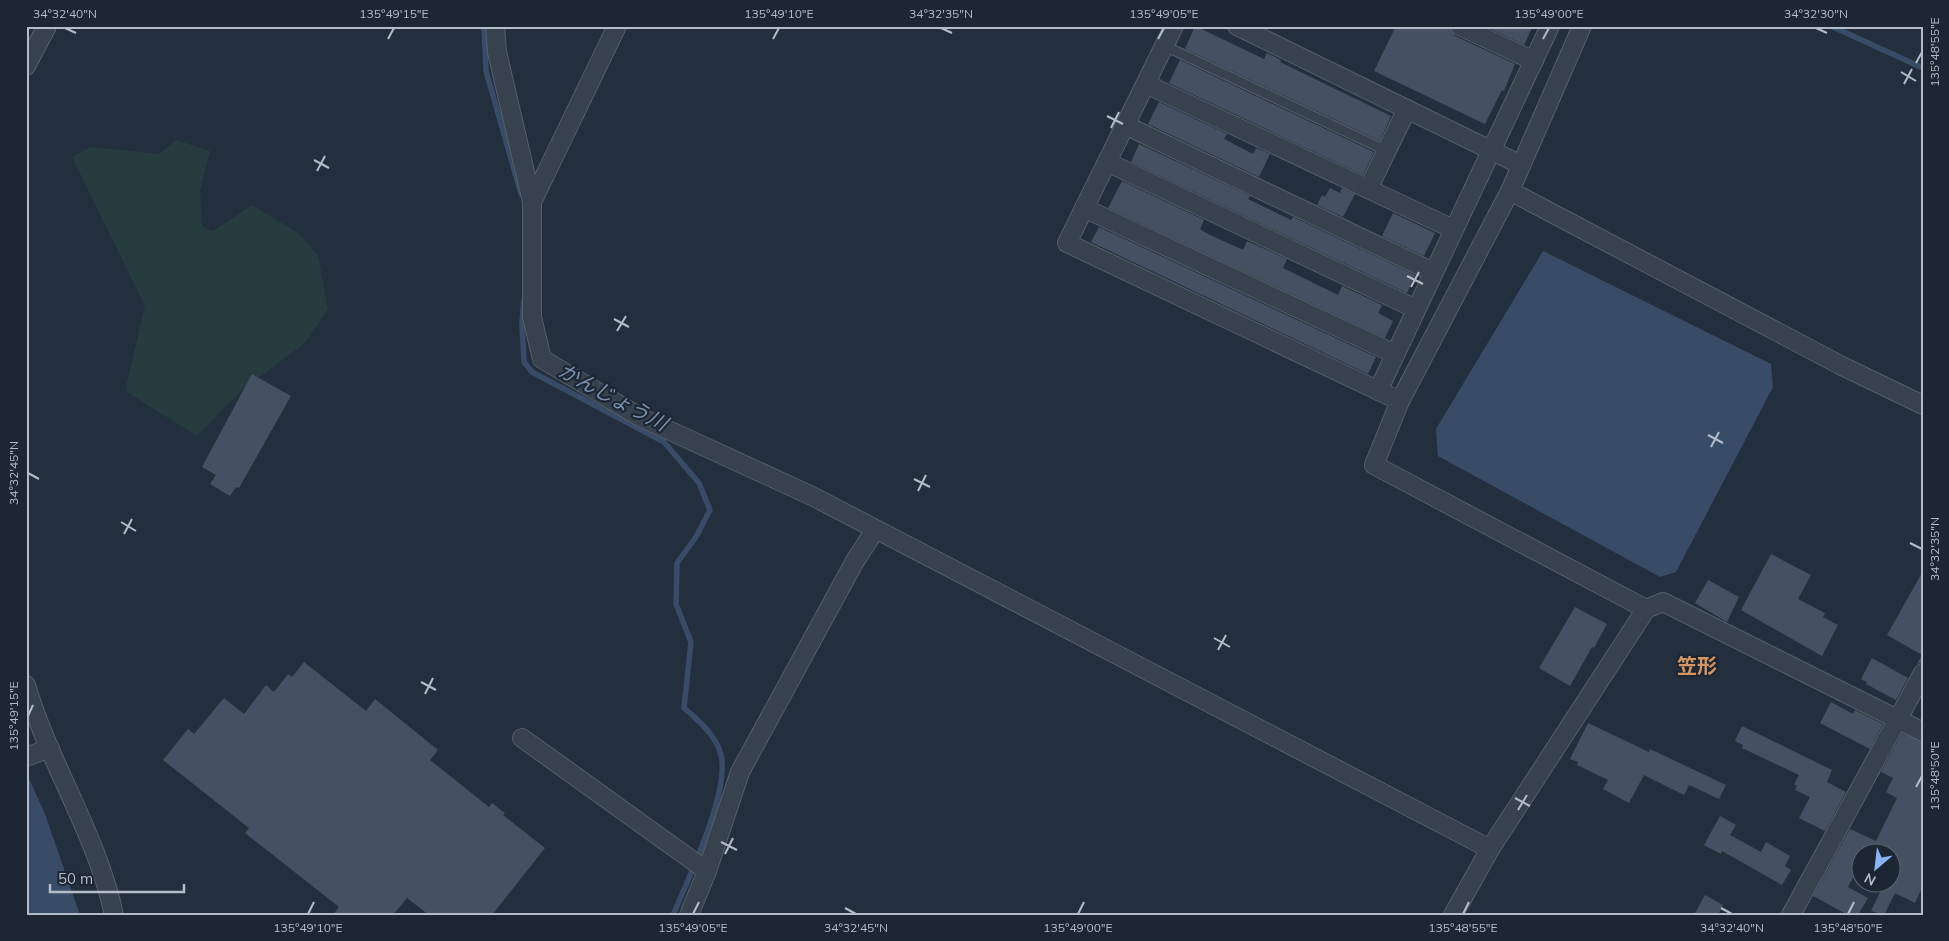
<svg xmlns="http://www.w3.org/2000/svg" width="1949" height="941" viewBox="0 0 1949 941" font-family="Mulish,'Noto Sans JP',sans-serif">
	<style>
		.green { fill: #263c3f }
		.water { fill: #394c67 }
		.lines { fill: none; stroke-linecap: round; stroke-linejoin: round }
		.stream { stroke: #394c67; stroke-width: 5.5 }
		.building { fill: #455162 }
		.service-casing { stroke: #565f6c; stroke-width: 11 }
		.minor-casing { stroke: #565f6c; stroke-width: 20 }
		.service { stroke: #38414e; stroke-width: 9 }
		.minor { stroke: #38414e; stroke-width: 18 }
		.ticks { fill: none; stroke: #b4bcc9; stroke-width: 2 }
		.labels { text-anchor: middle; stroke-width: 4.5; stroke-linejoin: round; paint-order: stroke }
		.water-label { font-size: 20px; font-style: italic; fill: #7c92b1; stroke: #1d2633 }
		.neighbourhood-label { font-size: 20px; font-weight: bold; fill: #d59563; stroke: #1d2633 }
		.neatline { fill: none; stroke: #b4bcc9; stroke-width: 2 }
		.ticks-label { font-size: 12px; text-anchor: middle; fill: #b4bcc9 }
	</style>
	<rect width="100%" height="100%" fill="#242f3e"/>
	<polygon class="green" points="176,140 210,151 200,190 202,226 213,231 252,205 298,233 318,255 328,309 305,343 241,391 197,436 125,391 145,306 72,157 91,147 159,154"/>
	<g class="water">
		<polygon points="1543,251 1771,364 1773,387 1676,572 1660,577 1438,456 1436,429"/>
		<polygon points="26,772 45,814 80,915 26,915"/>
	</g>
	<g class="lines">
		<g class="stream">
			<polyline points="484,26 486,71 521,194"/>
			<polyline points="1831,26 1923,68"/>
			<path d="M524 300 522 323 524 362 532 372 664 442 699 483 710 510 696 537 677 563 676 604 691 642 684 708C699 721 716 735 721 755 730 792 688 879 673 915"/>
		</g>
	</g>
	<g class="building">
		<polygon points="1195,26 1264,59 1267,53 1281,60 1280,62 1391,116 1380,141 1185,49"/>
		<polygon points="1396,26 1449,26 1455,36 1515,64 1504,91 1502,90 1485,124 1374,71"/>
		<polygon points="1485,26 1533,26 1524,45"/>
		<polygon points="1180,60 1374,152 1363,175 1169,83"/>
		<polygon points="1159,102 1227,134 1224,139 1253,154 1256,148 1270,154 1259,177 1148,124"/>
		<polygon points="1139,144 1250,196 1248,199 1291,220 1293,217 1415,275 1407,293 1131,162"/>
		<polygon points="1122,181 1204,220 1200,229 1208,234 1243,250 1247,241 1287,259 1283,268 1338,295 1342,286 1382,305 1378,313 1393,321 1385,338 1108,208"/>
		<polygon points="1330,188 1340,193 1342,188 1355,194 1343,217 1317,205 1322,195 1325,197"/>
		<polygon points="1393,213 1435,233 1424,256 1382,236"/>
		<polygon points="1099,227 1376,357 1368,374 1091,242"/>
		<polygon points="252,374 291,396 239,488 236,487 230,496 210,484 216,475 202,467"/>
		<polygon points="1771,554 1811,575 1798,599 1825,613 1823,617 1838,625 1822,656 1741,610"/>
		<polygon points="1923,571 1923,662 1917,664 1922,655 1887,635"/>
		<polygon points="1708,580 1739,597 1727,622 1695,603"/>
		<polygon points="1575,607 1607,624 1594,648 1592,647 1570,686 1539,668"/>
		<polygon points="1872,658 1908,678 1896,700 1866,684 1867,682 1861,679"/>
		<polygon points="304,662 366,711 375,699 438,750 430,760 489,807 492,803 505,813 503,815 545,848 492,915 429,915 407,898 393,915 333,915 339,907 245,833 249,828 163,760 188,729 194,734 224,698 244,714 266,685 274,692 288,674 292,677"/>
		<polygon points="1831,702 1853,714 1855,710 1883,724 1870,749 1820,723"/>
		<polygon points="1588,723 1649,752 1650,749 1726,785 1719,799 1689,785 1684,795 1644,775 1629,803 1603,789 1608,780 1577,765 1578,762 1570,759"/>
		<polygon points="1742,726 1832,770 1827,782 1846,792 1825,831 1799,818 1810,797 1795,790 1797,786 1794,784 1799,775 1742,748 1743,745 1735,741"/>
		<polygon points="1902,733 1923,742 1923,886 1915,903 1895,893 1884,915 1871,911 1884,884 1892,884 1892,854 1862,854 1862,860 1848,887 1868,898 1858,915 1848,915 1813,896 1850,829 1876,841 1897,798 1886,792 1893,778 1881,772"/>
		<polygon points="1720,816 1736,825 1730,835 1761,852 1766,842 1790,856 1785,866 1791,870 1782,885 1722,851 1721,854 1704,845"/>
		<polygon points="1705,895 1723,905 1718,915 1694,915"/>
	</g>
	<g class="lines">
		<g class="service-casing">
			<polyline id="service" points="1165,46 1387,151"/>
		</g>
		<g class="minor-casing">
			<g id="minor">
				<polyline points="495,26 497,52 532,202 532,317 542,359 640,417 814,497 1490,849"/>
				<polyline points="1174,26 1067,243 1400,401"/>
				<polyline points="1237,26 1521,165"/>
				<polyline points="1460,26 1534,61"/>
				<polyline points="1582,26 1510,191 1400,401 1374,465 1646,609"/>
				<polyline points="26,66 47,26"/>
				<polyline points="1146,84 1453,229"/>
				<polyline points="1125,125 1433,272"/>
				<polyline points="1107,162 1416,309"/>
				<polyline points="1368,189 1407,109"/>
				<polyline points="1510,191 1842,366 1923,405"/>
				<polyline points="532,202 617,26"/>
				<polyline points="1084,208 1395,354"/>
				<polyline points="1378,391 1550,26"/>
				<path d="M26 685C49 764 97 834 114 915"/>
				<polyline points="522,738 707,871"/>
				<polyline points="26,757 50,748"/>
				<polyline points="689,915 707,871 740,772 855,561 875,530"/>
				<polyline points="1453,915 1490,849 1646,609 1663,602 1923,732"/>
				<polyline points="1791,915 1923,673"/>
			</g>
		</g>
		<use href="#service" class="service"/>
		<use href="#minor" class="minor"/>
	</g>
	<path class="ticks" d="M65 28 76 33M941 28 952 33M1816 28 1827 33M388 39 394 28M773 39 779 28M1158 39 1164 28M1543 39 1549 28M1916 63 1922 52M1901 72 1916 81M1904 84 1912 69M1107 116 1123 124M1111 128 1119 112M314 160 329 168M317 171 325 156M1407 276 1423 284M1411 287 1419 272M614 319 629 327M617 331 626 316M1708 435 1723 443M1711 447 1719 432M28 473 39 479M914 479 930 487M918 491 926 475M121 522 136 531M124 534 132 519M1910 543 1922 549M1214 638 1230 647M1218 650 1226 635M421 682 436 690M425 694 433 678M28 716 33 705M1916 787 1922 776M1515 798 1530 806M1518 810 1527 795M721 842 737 850M725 854 733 838M845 908 856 914M1721 908 1732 914M308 914 314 902M693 914 699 902M1078 914 1084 902M1463 914 1469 902M1848 914 1854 902"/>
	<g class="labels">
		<g class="water-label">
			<text transform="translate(613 397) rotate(28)" y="7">かんじょう川</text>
		</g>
		<g class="neighbourhood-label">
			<text x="1697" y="673">笠形</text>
		</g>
	</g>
	<rect width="1949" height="941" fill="none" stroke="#1d2633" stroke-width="55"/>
	<g transform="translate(1876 868) rotate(208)"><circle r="24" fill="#1d2633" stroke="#59626f"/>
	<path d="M0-4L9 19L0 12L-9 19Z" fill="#8ab4f8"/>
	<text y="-8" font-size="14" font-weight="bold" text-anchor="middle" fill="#b4bcc9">N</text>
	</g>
	<path d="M50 884v8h134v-8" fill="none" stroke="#b4bcc9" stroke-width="2.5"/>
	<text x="58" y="884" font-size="15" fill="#b4bcc9" stroke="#1d2633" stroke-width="4" paint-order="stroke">50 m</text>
	<rect x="28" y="28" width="1894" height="886" class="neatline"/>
	<g class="ticks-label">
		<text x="65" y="18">34°32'40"N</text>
		<text x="394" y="18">135°49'15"E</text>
		<text x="779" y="18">135°49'10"E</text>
		<text x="941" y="18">34°32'35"N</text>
		<text x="1164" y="18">135°49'05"E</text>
		<text x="1549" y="18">135°49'00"E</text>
		<text x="1816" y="18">34°32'30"N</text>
		<text transform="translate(1935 52) rotate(-90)" y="4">135°48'55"E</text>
		<text transform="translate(14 473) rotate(-90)" y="4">34°32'45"N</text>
		<text transform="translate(1935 549) rotate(-90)" y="4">34°32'35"N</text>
		<text transform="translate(14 716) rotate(-90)" y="4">135°49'15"E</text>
		<text transform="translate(1935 776) rotate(-90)" y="4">135°48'50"E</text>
		<text x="308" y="932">135°49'10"E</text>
		<text x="693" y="932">135°49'05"E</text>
		<text x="856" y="932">34°32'45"N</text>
		<text x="1078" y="932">135°49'00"E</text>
		<text x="1463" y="932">135°48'55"E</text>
		<text x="1732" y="932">34°32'40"N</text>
		<text x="1848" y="932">135°48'50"E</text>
	</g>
</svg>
